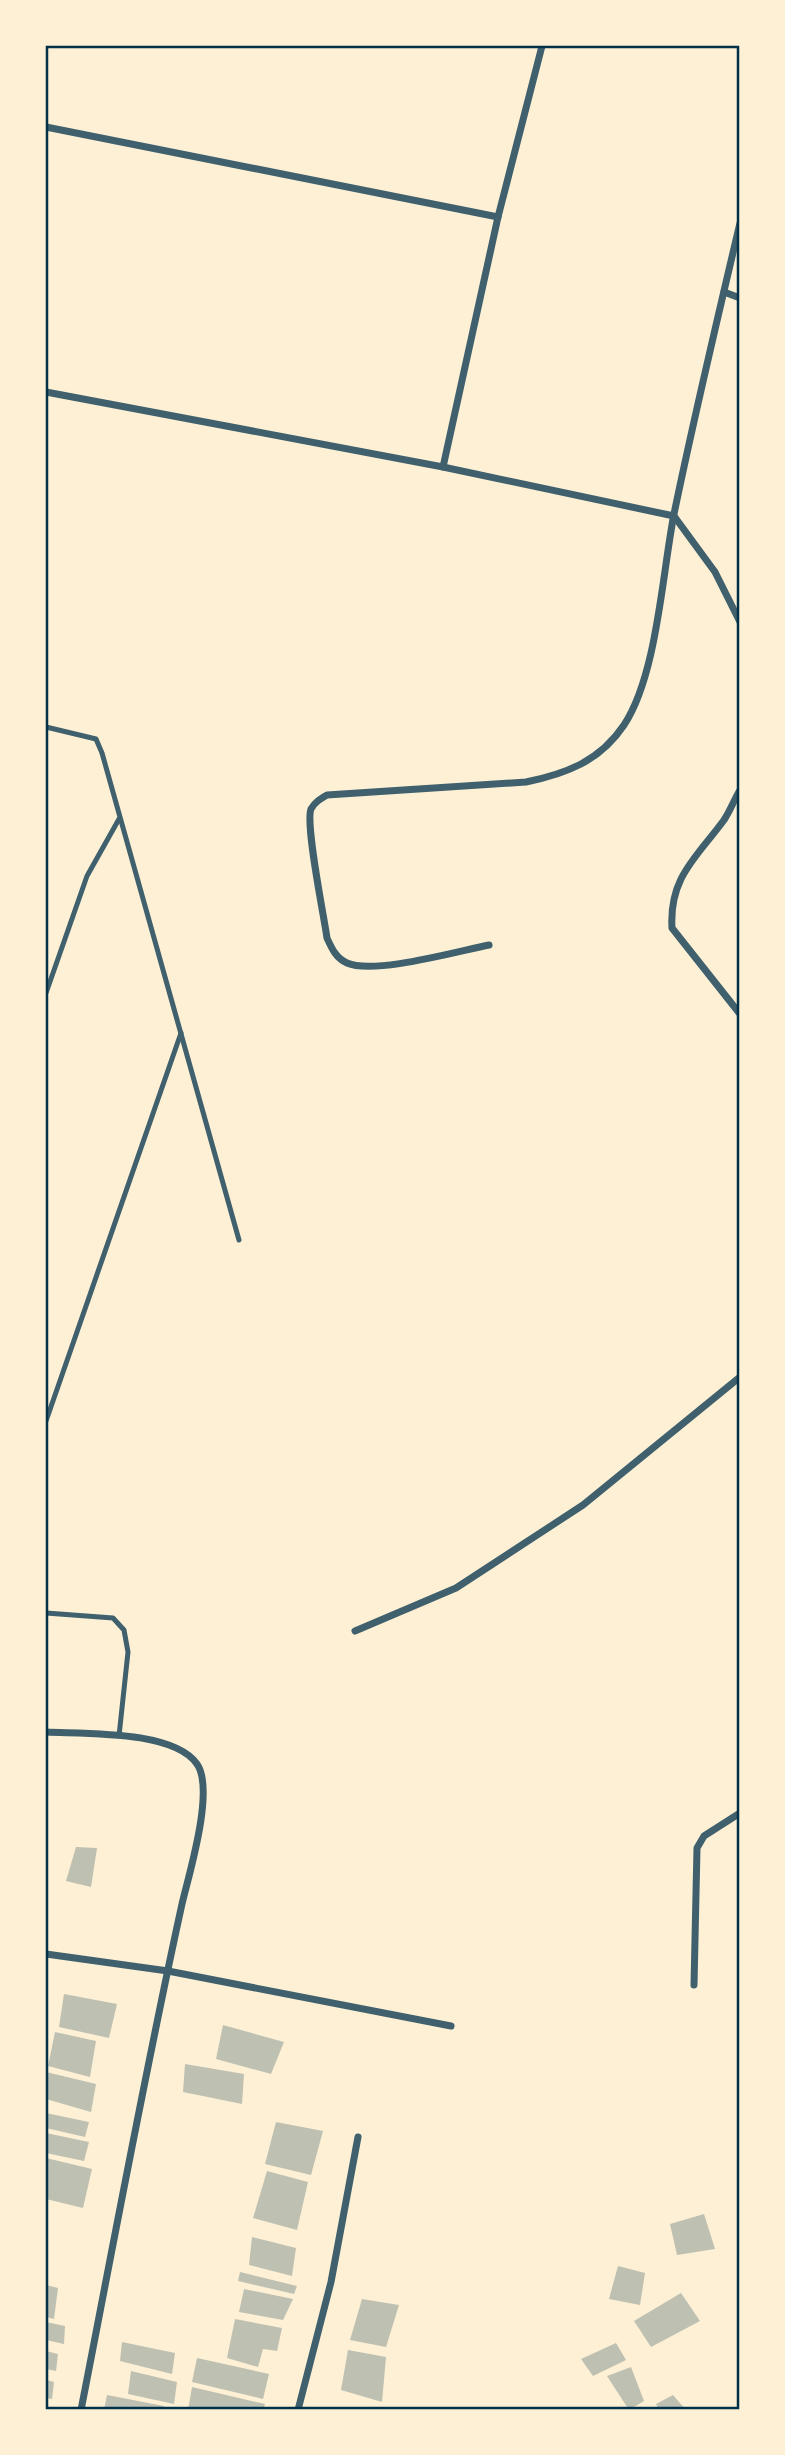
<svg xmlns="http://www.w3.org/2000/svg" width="785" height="2455" viewBox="0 0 785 2455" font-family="'Open Sans',sans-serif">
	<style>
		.building { fill: #bec0b2 }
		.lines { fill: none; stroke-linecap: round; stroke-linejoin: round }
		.service { stroke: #3f606c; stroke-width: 5 }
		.minor { stroke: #3f606c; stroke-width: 7 }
		.neatline { fill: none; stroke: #003049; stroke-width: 2.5 }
	</style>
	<rect width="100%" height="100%" fill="#fdf0d5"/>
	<g class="building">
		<polygon points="76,1847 97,1848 91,1887 66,1881"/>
		<polygon points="64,1994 117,2004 109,2038 59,2027"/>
		<polygon points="223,2025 284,2042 271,2074 216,2059"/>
		<polygon points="55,2032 96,2041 90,2077 48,2066"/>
		<polygon points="185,2064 244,2074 242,2104 183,2092"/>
		<polygon points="46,2072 96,2084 91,2112 46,2099"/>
		<polygon points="46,2113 89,2122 85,2137 46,2128"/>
		<polygon points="276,2122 323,2131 311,2175 265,2164"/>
		<polygon points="46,2133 89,2142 84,2161 46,2153"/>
		<polygon points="46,2158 92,2169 83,2208 46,2199"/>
		<polygon points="267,2171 308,2182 297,2230 253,2218"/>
		<polygon points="704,2214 715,2249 677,2255 670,2224"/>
		<polygon points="252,2237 296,2248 292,2276 249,2265"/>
		<polygon points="618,2266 645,2273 640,2305 609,2299"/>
		<polygon points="240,2272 297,2286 294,2294 238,2281"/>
		<polygon points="46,2285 58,2288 54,2319 46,2317"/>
		<polygon points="244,2289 293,2299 283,2320 239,2312"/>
		<polygon points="681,2293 700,2321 651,2347 634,2321"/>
		<polygon points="362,2299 399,2305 386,2347 350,2340"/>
		<polygon points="235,2319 282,2328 277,2351 263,2349 258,2367 227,2358"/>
		<polygon points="46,2322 65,2326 64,2344 46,2340"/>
		<polygon points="122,2342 175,2353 172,2374 120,2361"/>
		<polygon points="616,2343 626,2360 593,2376 581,2359"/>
		<polygon points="348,2350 386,2357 382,2402 341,2390"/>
		<polygon points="46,2351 58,2354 56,2371 46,2369"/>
		<polygon points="197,2358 269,2374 263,2399 192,2382"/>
		<polygon points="631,2367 644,2401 629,2410 607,2376"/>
		<polygon points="131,2371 177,2382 174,2404 128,2394"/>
		<polygon points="46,2380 54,2382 52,2399 46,2398"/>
		<polygon points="192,2387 265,2404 263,2410 188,2410"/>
		<polygon points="107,2395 164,2406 163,2410 104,2410"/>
		<polygon points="673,2395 686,2410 659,2410 656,2404"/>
	</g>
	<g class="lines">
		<g class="service">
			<polyline points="46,727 96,739 102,753 239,1240"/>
			<polyline points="46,993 87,876 119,819"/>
			<polyline points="46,1421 181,1033"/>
			<polyline points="46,1613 113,1618 124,1630 128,1652 119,1736"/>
		</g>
		<g class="minor">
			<polyline points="46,127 498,217"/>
			<polyline points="724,292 740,298"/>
			<polyline points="46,392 443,467 674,516 715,572 740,622"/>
			<polyline points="443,467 498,217 542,46"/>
			<path d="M740 790C734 800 730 811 724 820 697 857 669 877 672 928L740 1014"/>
			<path d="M489 945C458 951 374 975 347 963 336 958 332 949 327 938 324 916 305 824 311 809 315 802 320 799 327 795L526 782C566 774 600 761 624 725 657 675 662 575 674 514 694 417 717 320 740 223"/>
			<polyline points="355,1631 456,1588 583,1505 740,1377"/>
			<path d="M46 1732C84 1734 173 1730 197 1764 215 1790 189 1874 182 1904 145 2072 114 2241 81 2410"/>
			<polyline points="46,1954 168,1971 451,2026"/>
			<polyline points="694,1985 697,1848 704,1836 740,1813"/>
			<polyline points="298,2410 331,2282 358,2137"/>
		</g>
	</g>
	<rect width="785" height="2455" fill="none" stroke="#fdf0d5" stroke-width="94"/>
	<rect x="47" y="47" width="691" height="2361" class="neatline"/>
</svg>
